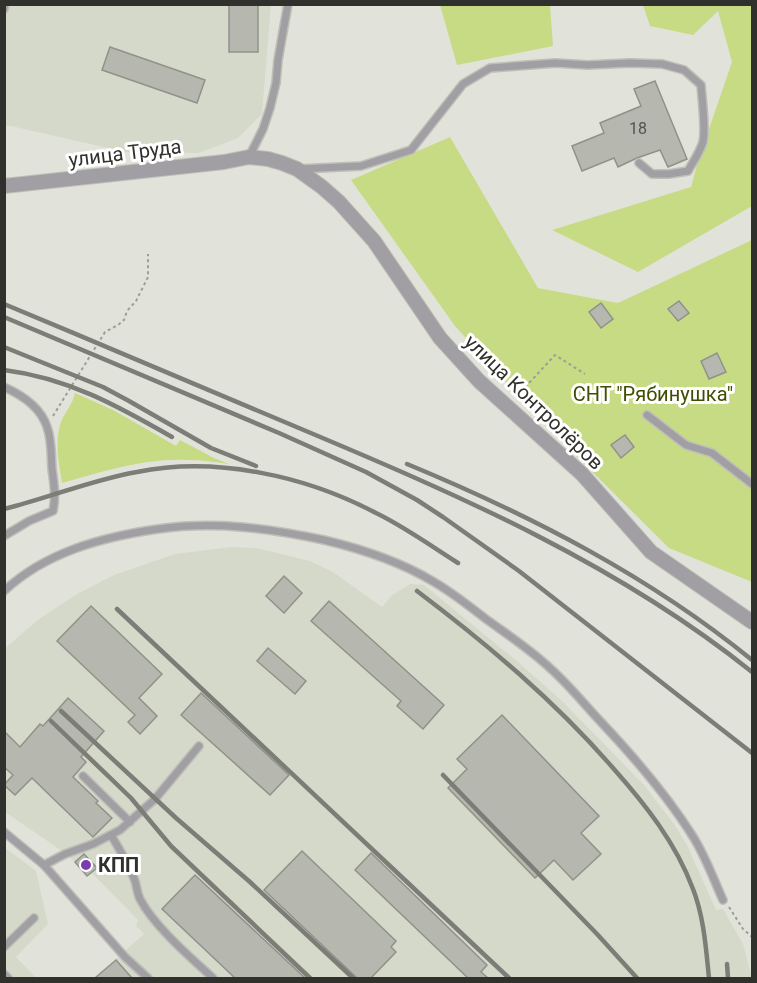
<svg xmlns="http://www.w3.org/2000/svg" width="757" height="983" viewBox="0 0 757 983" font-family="Roboto,sans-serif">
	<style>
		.built { fill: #d5d9c9 }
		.green { fill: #c7db85 }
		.building { fill: #b6b8b0; stroke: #90928a; stroke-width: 1.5 }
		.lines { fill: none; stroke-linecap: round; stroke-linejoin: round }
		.service-casing { stroke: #bebfb7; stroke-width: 10 }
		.minor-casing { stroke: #bebfb7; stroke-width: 16 }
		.path { stroke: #9c9e97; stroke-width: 2; stroke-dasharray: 3 3; stroke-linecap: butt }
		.service { stroke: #a19fa3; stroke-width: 7 }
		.minor { stroke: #a19fa3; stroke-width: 14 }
		.rail { stroke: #7c7d77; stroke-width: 4.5 }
		.poi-dot { fill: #7b3baf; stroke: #fff; stroke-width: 2 }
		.labels { text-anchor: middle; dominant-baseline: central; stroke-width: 6; stroke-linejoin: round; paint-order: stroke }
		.number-label { font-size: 16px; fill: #52534e }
		.street-label { font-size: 20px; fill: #30312d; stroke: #fff }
		.park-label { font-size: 20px; fill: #414e02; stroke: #fff }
		.poi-label { font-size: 20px; font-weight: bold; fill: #30312d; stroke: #fff; text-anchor: start }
	</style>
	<rect width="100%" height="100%" fill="#e1e3da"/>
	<g class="built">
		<polygon points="4,5 271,5 262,114 238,138 199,153 126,152 11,126 5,126"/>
		<polygon points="231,547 257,548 310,561 333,572 382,607 391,596 410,584 424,585 518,662 562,701 644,785 674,824 687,845 716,910 723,909 743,944 752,978 95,978 144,934 136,926 138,920 92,873 87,876 75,862 65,853 5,812 4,649 39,619 77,594 114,575 175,554"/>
		<polygon points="4,847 36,871 48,924 16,957 36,978 5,978"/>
	</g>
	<g class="green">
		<polygon points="440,5 550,5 553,46 457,65"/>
		<polygon points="643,5 752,5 752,206 638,272 552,230 691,187 698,161 732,62 718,11 693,35 650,26"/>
		<polygon points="450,137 538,288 618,303 752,240 752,582 669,548 537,417 455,326 351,180"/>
		<path d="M75 393 113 410 176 446 180 440 214 458 229 464C215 462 201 460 187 460 144 458 102 472 62 483 59 463 54 443 61 422 65 412 73 404 75 393Z"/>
	</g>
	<g class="building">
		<rect x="229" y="4" width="29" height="48"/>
		<polygon points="110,47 205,80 197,103 102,70"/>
		<polygon points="655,81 687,159 668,167 660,150 637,158 618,167 614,158 582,171 572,146 604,133 600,123 641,106 634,89"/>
		<polygon points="679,301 689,313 678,321 668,309"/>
		<polygon points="601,303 613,319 601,328 589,312"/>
		<polygon points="717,353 726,372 709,379 701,361"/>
		<polygon points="625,435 634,447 621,458 611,445"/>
		<polygon points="284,576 302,593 284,613 266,596"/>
		<polygon points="329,601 444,705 423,729 397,706 401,701 311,621"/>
		<polygon points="91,606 162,674 139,698 157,716 140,734 128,722 135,715 57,641"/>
		<polygon points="268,648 306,681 295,694 257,661"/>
		<polygon points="201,693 289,775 270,795 181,715"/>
		<polygon points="68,698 104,731 81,757 86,762 73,777 98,801 96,803 112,818 93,837 32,778 15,795 4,785 13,775 4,767 4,731 20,747 40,724 43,726"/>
		<polygon points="502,715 599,816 581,833 601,854 573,880 554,860 535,878 448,788 467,769 457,759"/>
		<polygon points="302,851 396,941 391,947 396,952 371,978 357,978 264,890"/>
		<polygon points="371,853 487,965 481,972 488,978 468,978 355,870"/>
		<polygon points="84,854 97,868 87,876 75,862"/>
		<polygon points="195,875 305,978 235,978 162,909"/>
		<polygon points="116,960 132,978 95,978"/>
	</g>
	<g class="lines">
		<defs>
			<g id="service">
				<polyline points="4,9 5,4"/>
				<polyline points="249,157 263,129 270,108 276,83 278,60 288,4"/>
				<path d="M299 169 361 166 411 150 463 84 490 68 555 63 588 65 629 63 662 64 684 70 701 85C702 100 706 127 703 142 700 152 693 162 688 171L669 174H652L639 163"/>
				<path d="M4 387C22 395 41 408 47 427 52 440 51 456 52 469 54 483 56 497 53 511L29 521 4 536"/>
				<polyline points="647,415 686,445 712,453 752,484"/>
				<path d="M4 591C46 552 102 537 158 529 215 521 268 528 324 540 362 549 401 562 434 582 453 593 469 606 486 619 508 635 531 650 551 669 569 685 584 704 601 722 634 757 666 794 692 835 705 855 713 878 723 900"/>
				<polyline points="83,776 130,822"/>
				<polyline points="4,832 44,865 125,957 148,978"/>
				<path d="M111 835C120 850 129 865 135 881 137 887 137 893 140 899 154 926 190 957 213 978"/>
				<polyline points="44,865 65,854 93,844 120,830 155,799 199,746"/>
				<polyline points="4,947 34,918"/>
				<polyline points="4,974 8,978"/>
			</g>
			<polyline id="minor" points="4,186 224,162 249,157 268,159 282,163 297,169 322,187 339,202 374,241 440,338 479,381 582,474 651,552 752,622"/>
		</defs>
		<use href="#service" class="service-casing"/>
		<use href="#minor" class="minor-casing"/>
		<g class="path">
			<polyline points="517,396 555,355 585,374"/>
			<polyline points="53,416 105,332 118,325 124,320 127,311 136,301 148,277 148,254"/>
			<polyline points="729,907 743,929 752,937"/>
		</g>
		<use href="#service" class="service"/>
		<use href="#minor" class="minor"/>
		<g class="rail">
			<path d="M4 304C105 346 206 389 306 431 463 497 619 565 752 672"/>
			<polyline points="4,317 279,433 366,472 417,500 443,517 519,571 752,753"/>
			<polyline points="4,347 103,387 129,401 211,448 256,466"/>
			<path d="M4 370C68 378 118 406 172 437"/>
			<path d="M407 464C530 515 649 576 752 660"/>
			<path d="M4 509C49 498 91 480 137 472 216 456 306 476 376 513 405 527 431 546 458 563"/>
			<path d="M417 591C487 644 555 701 613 768 645 804 676 843 693 889 704 917 706 949 709 978"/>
			<polyline points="117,609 509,978"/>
			<polyline points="61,711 176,818 250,882 353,978"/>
			<polyline points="51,721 131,798 171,846 310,978"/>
			<polyline points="443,775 597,934 637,978"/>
			<polyline points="727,964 728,978"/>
		</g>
	</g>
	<circle class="poi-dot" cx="86" cy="865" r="6"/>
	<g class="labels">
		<g class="number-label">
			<text x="638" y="128">18</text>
		</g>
		<g class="street-label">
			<text transform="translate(125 153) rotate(-7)">улица Труда</text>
			<text transform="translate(534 402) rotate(44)">улица Контролёров</text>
		</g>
		<g class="park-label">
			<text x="653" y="394">СНТ "Рябинушка"</text>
		</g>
		<g class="poi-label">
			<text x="98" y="865">КПП</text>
		</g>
	</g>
	<rect width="757" height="983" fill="none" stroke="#30312d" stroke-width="12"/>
</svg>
